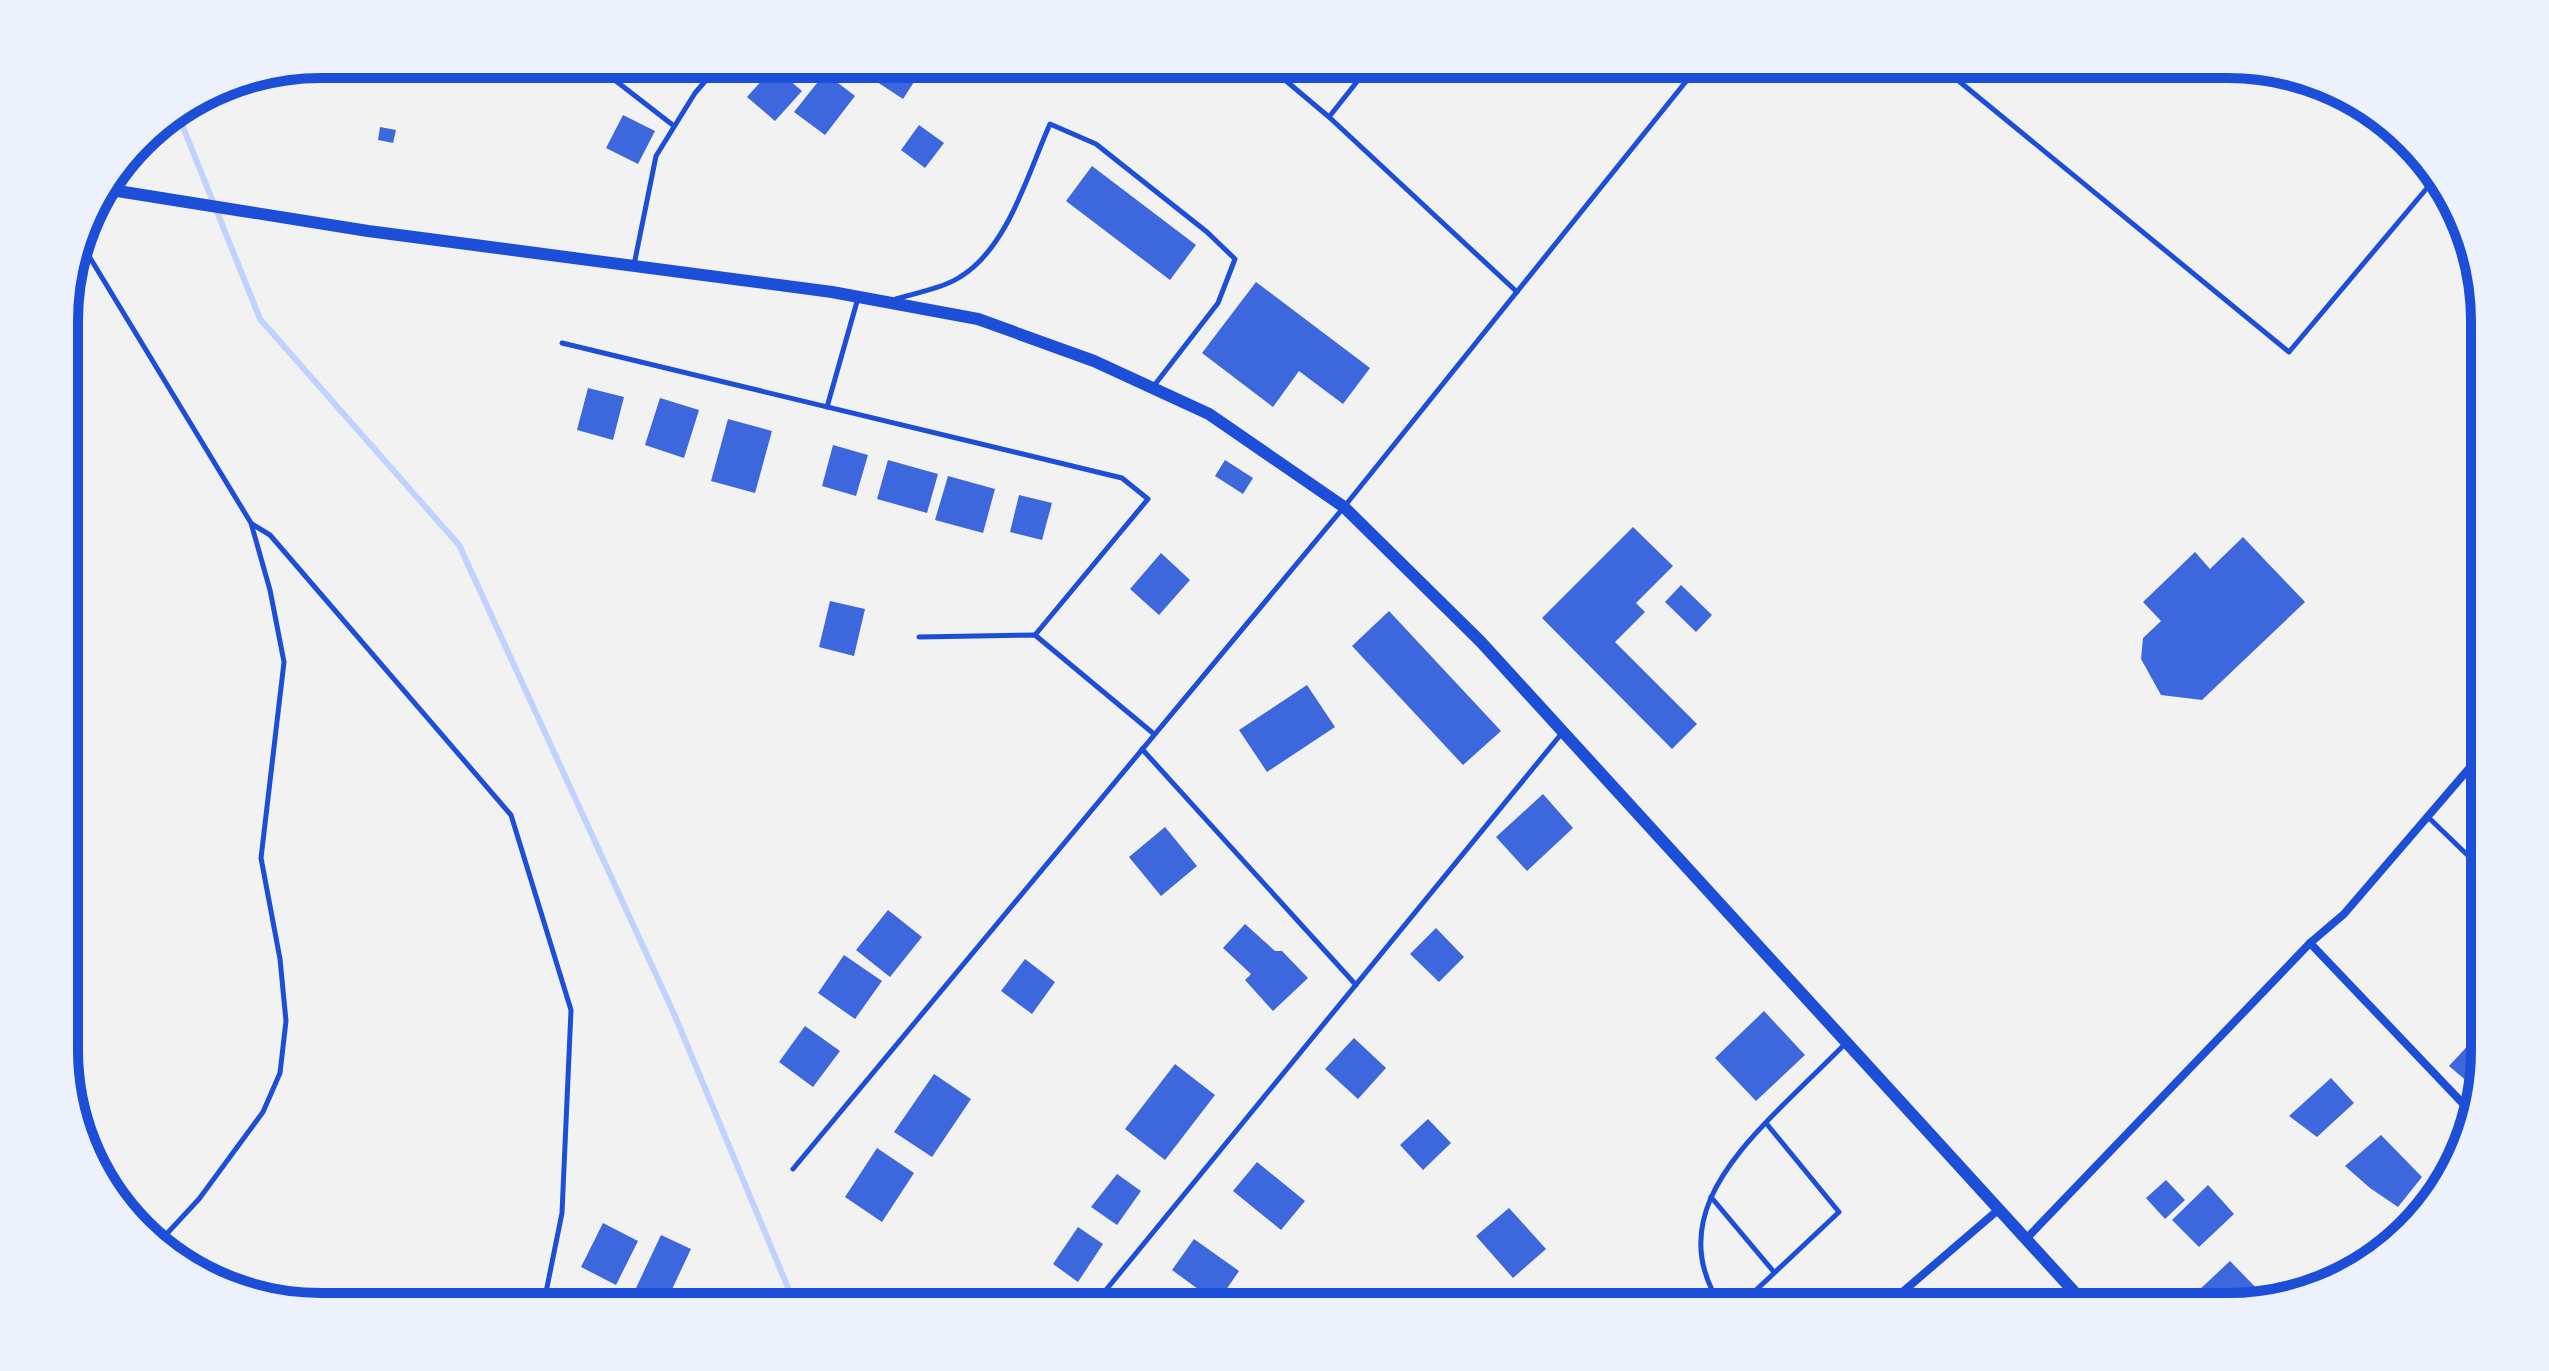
<svg xmlns="http://www.w3.org/2000/svg" width="2549" height="1371" viewBox="0 0 2549 1371" font-family="'PT Sans Narrow',sans-serif">
	<style>
		.lines { fill: none; stroke-linecap: round; stroke-linejoin: round }
		.stream { stroke: #bfd3fe; stroke-width: 6 }
		.building { fill: #3d67dc }
		.service { stroke: #1d4ed8; stroke-width: 5 }
		.minor { stroke: #1d4ed8; stroke-width: 8 }
		.tertiary { stroke: #1d4ed8; stroke-width: 12 }
		.rim { fill: none; stroke: #1d4ed8; stroke-width: 10 }
	</style>
	<rect width="100%" height="100%" fill="#f2f2f2"/>
	<g class="lines">
		<polyline class="stream" points="177,112 260,319 459,545 675,1016 796,1307"/>
	</g>
	<g class="building">
		<polygon points="880,64 917,64 923,68 903,99 871,78"/>
		<polygon points="774,67 802,91 775,121 747,97"/>
		<polygon points="825,73 855,96 825,135 794,112"/>
		<polygon points="623,115 655,131 638,164 606,148"/>
		<polygon points="919,125 944,143 925,168 901,150"/>
		<polygon points="380,127 396,130 393,143 378,140"/>
		<polygon points="1092,166 1196,245 1170,280 1066,201"/>
		<polygon points="1256,282 1370,368 1343,404 1299,371 1273,407 1202,353"/>
		<polygon points="588,388 624,397 613,440 577,430"/>
		<polygon points="660,398 699,410 684,458 645,445"/>
		<polygon points="728,419 772,431 755,493 711,481"/>
		<polygon points="833,445 868,455 856,496 822,486"/>
		<polygon points="888,460 938,474 927,513 877,499"/>
		<polygon points="1225,460 1253,478 1243,494 1215,476"/>
		<polygon points="948,476 995,489 983,533 935,520"/>
		<polygon points="1019,495 1052,503 1042,540 1010,532"/>
		<polygon points="1633,527 1673,566 1636,603 1645,612 1615,642 1697,724 1672,749 1542,618"/>
		<polygon points="2243,537 2305,602 2202,700 2161,695 2141,659 2143,638 2161,621 2143,602 2195,552 2210,569"/>
		<polygon points="1161,553 1190,580 1159,615 1130,589"/>
		<polygon points="1681,585 1712,615 1696,632 1665,602"/>
		<polygon points="830,601 865,609 854,656 819,647"/>
		<polygon points="1389,611 1501,731 1463,765 1352,646"/>
		<polygon points="1307,685 1335,727 1267,772 1239,730"/>
		<polygon points="1543,794 1573,828 1527,871 1496,837"/>
		<polygon points="1165,827 1197,866 1161,896 1129,857"/>
		<polygon points="888,910 922,937 890,977 856,950"/>
		<polygon points="1245,924 1275,951 1282,951 1308,978 1273,1011 1245,980 1251,974 1223,948"/>
		<polygon points="1436,928 1464,957 1439,982 1410,954"/>
		<polygon points="844,955 882,981 855,1019 818,993"/>
		<polygon points="1025,959 1055,982 1032,1014 1001,991"/>
		<polygon points="1764,1011 1805,1055 1756,1101 1715,1058"/>
		<polygon points="805,1026 840,1051 813,1087 779,1062"/>
		<polygon points="1354,1038 1386,1068 1358,1099 1325,1069"/>
		<polygon points="2475,1038 2485,1048 2476,1089 2449,1066"/>
		<polygon points="1175,1064 1215,1095 1165,1160 1125,1129"/>
		<polygon points="934,1074 971,1099 932,1157 894,1132"/>
		<polygon points="2331,1078 2354,1103 2317,1137 2289,1116"/>
		<polygon points="1428,1119 1451,1143 1423,1170 1400,1145"/>
		<polygon points="2381,1135 2422,1177 2398,1207 2370,1188 2345,1166"/>
		<polygon points="877,1148 914,1173 882,1222 845,1197"/>
		<polygon points="1257,1162 1305,1201 1281,1230 1233,1191"/>
		<polygon points="1117,1174 1141,1191 1117,1225 1091,1207"/>
		<polygon points="2166,1180 2185,1200 2165,1219 2146,1198"/>
		<polygon points="2208,1185 2234,1214 2199,1247 2172,1220"/>
		<polygon points="1509,1208 1546,1249 1513,1278 1476,1236"/>
		<polygon points="603,1223 638,1241 616,1285 581,1267"/>
		<polygon points="1078,1227 1103,1244 1078,1282 1053,1264"/>
		<polygon points="661,1235 691,1249 666,1302 636,1288"/>
		<polygon points="1194,1239 1239,1271 1217,1303 1172,1270"/>
		<polygon points="2230,1261 2267,1299 2244,1306 2210,1306 2197,1292"/>
	</g>
	<g class="lines">
		<g class="service">
			<polyline points="594,64 674,126"/>
			<polyline points="1266,64 1329,117 1517,292"/>
			<polyline points="1667,64 1687,81"/>
			<polyline points="1938,64 2289,352 2438,175"/>
			<polyline points="1329,117 1371,64"/>
			<polyline points="81,243 251,523 270,590 284,662 261,858 280,959 286,1021 280,1073 263,1112 199,1199 161,1240"/>
			<polyline points="634,265 656,156 695,93 720,64"/>
			<path d="M896 299C916 293 943 288 960 277 1008 248 1028 173 1050 124L1096 144 1207 232 1235 259 1218 303 1153 387"/>
			<polyline points="562,343 1122,478 1148,499 1035,635"/>
			<polyline points="827,407 858,298"/>
			<polyline points="252,524 270,535 511,815 571,1010 562,1213 543,1307"/>
			<polyline points="919,637 1035,635 1154,734"/>
			<polyline points="1142,749 1356,985"/>
			<polyline points="2428,817 2484,871"/>
			<polyline points="793,1169 1344,507 1700,64"/>
			<polyline points="1711,1197 1774,1272"/>
			<polyline points="1092,1307 1562,733"/>
			<path d="M1722 1307C1669 1229 1725 1163 1780 1108 1802 1086 1824 1065 1846 1043"/>
			<polyline points="1738,1307 1839,1212 1766,1123"/>
		</g>
		<g class="minor">
			<polyline points="2310,943 2471,1112"/>
			<polyline points="2026,1239 2310,943 2344,914 2484,751"/>
			<polyline points="1885,1307 1998,1210"/>
		</g>
		<polyline class="tertiary" points="105,189 368,231 832,292 978,319 1094,361 1209,414 1344,507 1481,642 2088,1307"/>
	</g>
	<path d="M0 0H2549V1371H0ZM321 78H2228A243 243 0 0 1 2471 321V1050A243 243 0 0 1 2228 1293H321A243 243 0 0 1 78 1050V321A243 243 0 0 1 321 78Z" fill="#edf1fc" fill-rule="evenodd"/>
	<path class="rim" d="M321 78H2228A243 243 0 0 1 2471 321V1050A243 243 0 0 1 2228 1293H321A243 243 0 0 1 78 1050V321A243 243 0 0 1 321 78Z"/>
</svg>
